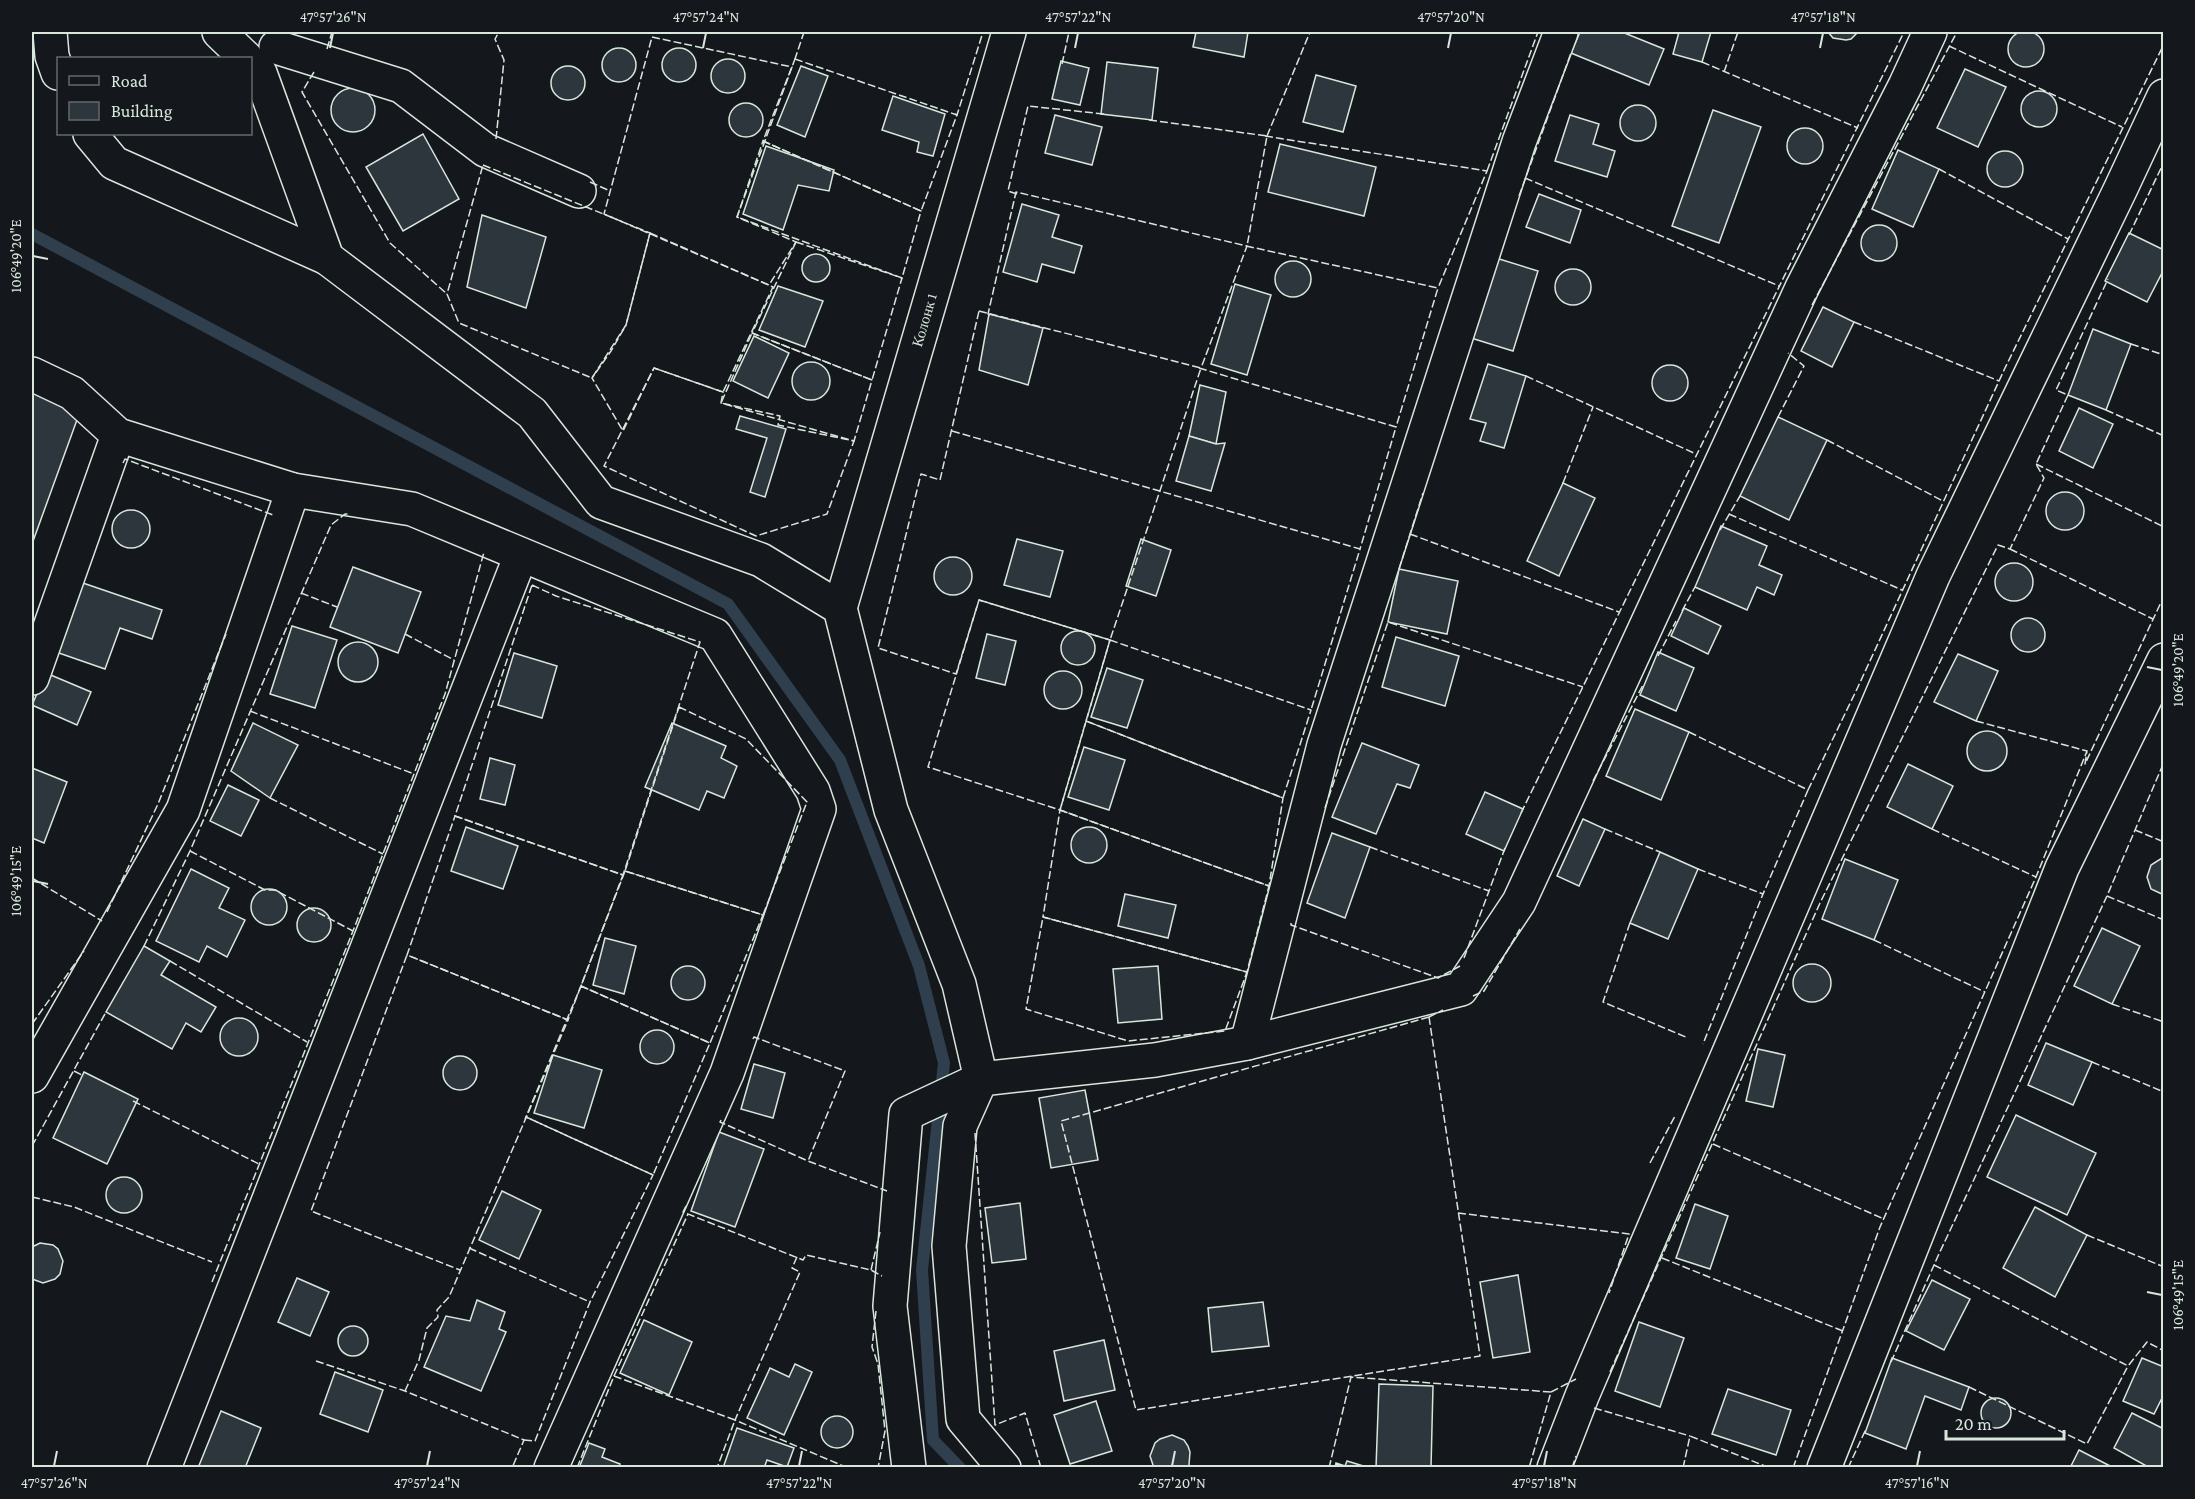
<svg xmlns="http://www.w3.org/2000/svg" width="2195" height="1499" viewBox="0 0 2195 1499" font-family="'Crimson Pro',serif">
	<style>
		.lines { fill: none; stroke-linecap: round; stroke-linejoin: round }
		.stream { stroke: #2f3f4d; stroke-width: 12 }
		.building { fill: #2c363c; stroke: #d8e6dc; stroke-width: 1.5 }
		.street-casing { stroke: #d8e6dc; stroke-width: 36 }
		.street { stroke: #14181c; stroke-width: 33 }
		.fence { stroke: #d8e6dc; stroke-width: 1.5; stroke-dasharray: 8 3; stroke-linecap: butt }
		.ticks { fill: none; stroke: #d8e6dc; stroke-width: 2 }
		.labels { text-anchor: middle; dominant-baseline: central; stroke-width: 4.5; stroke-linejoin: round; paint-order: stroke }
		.street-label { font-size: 15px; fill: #d8e6dc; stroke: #14181c }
		.neatline { fill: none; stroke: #d8e6dc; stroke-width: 2 }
		.ticks-label { font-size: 15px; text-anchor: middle; fill: #d8e6dc }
	</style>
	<rect width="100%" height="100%" fill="#14181c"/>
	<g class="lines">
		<polyline class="stream" points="32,234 728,604 840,760 919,966 944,1063 922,1270 933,1440 960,1468"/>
	</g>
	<g class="building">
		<circle cx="2026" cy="49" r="18"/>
		<polygon points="1196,32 1248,32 1244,57 1193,47"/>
		<polygon points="1580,32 1622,32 1664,49 1649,85 1571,53"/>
		<polygon points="1679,32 1711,32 1702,62 1673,54"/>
		<polygon points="1828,32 1858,32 1851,39 1846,40 1833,38"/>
		<circle cx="619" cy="65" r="17"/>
		<circle cx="679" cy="65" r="17"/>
		<circle cx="728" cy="76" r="17"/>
		<polygon points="1061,61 1089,68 1080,105 1052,99"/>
		<polygon points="1107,62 1158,68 1152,120 1101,114"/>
		<circle cx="568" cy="83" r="17"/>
		<polygon points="801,66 828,76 805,137 777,125"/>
		<polygon points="1965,69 2006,87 1978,147 1937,128"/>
		<polygon points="1316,75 1356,86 1343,132 1303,122"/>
		<circle cx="353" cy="110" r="22"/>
		<circle cx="2039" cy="109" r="18"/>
		<polygon points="893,96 945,114 933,156 917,152 919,142 882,130"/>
		<circle cx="746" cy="120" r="17"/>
		<circle cx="1638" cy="123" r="18"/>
		<polygon points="1713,110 1761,127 1719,243 1672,226"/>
		<polygon points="1055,115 1102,127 1092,165 1045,153"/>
		<polygon points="1570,115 1599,124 1593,144 1615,151 1607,177 1555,161"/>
		<circle cx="1805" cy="146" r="18"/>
		<polygon points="423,134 459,199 403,231 366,167"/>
		<polygon points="1280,144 1376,167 1364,216 1268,192"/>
		<polygon points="766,146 834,170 829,191 798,185 783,230 743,214"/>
		<polygon points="1898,150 1939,169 1913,227 1872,209"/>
		<circle cx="2005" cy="169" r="18"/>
		<polygon points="1539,194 1581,210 1570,243 1526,227"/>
		<polygon points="1022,204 1059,215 1052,237 1082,246 1074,273 1042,264 1037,282 1003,272"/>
		<polygon points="482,215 546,237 526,308 467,287"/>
		<circle cx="1879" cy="243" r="18"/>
		<polygon points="2129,233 2164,250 2164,269 2147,302 2105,281"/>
		<circle cx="816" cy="268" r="14"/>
		<polygon points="1496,258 1538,271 1513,351 1471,338"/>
		<circle cx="1293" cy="279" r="18"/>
		<circle cx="1573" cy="287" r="18"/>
		<polygon points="1235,284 1271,295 1247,375 1211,364"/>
		<polygon points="778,286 823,301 805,347 759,330"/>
		<polygon points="1823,307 1854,322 1832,367 1801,351"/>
		<polygon points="989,314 1043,328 1028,385 979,370"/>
		<polygon points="2093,329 2131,344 2106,410 2068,395"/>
		<polygon points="754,336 789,353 768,398 733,381"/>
		<circle cx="811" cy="381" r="19"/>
		<polygon points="1488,364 1526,376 1504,448 1480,441 1486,423 1470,419"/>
		<circle cx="1670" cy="383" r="18"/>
		<polygon points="1200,385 1226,392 1216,444 1189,436"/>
		<polygon points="32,387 82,406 32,544"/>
		<polygon points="2079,408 2113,424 2093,468 2059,451"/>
		<polygon points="740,416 786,429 765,497 750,492 767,438 736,429"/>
		<polygon points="1778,417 1827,440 1789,520 1740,496"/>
		<polygon points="1189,436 1216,444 1225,443 1211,491 1176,481"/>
		<polygon points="1563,483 1595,498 1559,576 1527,561"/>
		<circle cx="2065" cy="511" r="19"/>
		<circle cx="131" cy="529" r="19"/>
		<polygon points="1721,526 1767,546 1759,565 1782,575 1774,595 1757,587 1747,610 1695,587"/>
		<polygon points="1017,539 1063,551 1050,597 1004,585"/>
		<polygon points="1141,539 1171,550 1156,596 1126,586"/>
		<circle cx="953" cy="576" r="19"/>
		<circle cx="2014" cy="582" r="19"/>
		<polygon points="353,567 421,592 398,653 330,627"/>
		<polygon points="1399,569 1458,581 1447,634 1388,622"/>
		<polygon points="80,582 162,610 152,639 120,628 105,669 56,652"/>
		<polygon points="1684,608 1721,626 1708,654 1671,636"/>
		<circle cx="2028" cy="635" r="17"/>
		<polygon points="292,626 337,640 315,708 270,694"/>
		<circle cx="1078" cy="648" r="17"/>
		<polygon points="987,634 1016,641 1005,685 976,678"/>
		<polygon points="1396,637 1459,656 1445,706 1382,687"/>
		<circle cx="358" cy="662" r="20"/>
		<polygon points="1658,652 1694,668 1676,711 1640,695"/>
		<polygon points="514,653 557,666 542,718 498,705"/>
		<polygon points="1958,654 1998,671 1976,721 1934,702"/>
		<polygon points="1107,668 1143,680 1127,728 1091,717"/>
		<circle cx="1063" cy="690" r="19"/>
		<polygon points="46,673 91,692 77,725 32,705"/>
		<polygon points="1635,709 1689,732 1661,800 1606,776"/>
		<polygon points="253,723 298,745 270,798 231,771"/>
		<polygon points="672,723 726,746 721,758 737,766 724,798 707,791 699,810 645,787"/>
		<circle cx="1987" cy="751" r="20"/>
		<polygon points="1362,743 1419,765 1410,788 1397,784 1376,834 1332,817"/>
		<polygon points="1084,747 1125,760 1109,810 1068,797"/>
		<polygon points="490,758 515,765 505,805 480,799"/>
		<polygon points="1908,764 1953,786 1932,829 1887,807"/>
		<polygon points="32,768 67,782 44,843 32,838"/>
		<polygon points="228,785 259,800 241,836 210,821"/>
		<polygon points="1485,792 1523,809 1504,851 1466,834"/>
		<polygon points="1583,819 1605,829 1579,886 1557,876"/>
		<circle cx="1089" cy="845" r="18"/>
		<polygon points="466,827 518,846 503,889 451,871"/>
		<polygon points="1332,833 1370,847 1345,918 1307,903"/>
		<polygon points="1660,852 1698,869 1668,939 1630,923"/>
		<polygon points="2162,858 2164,858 2164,895 2151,889 2147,877 2151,865"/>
		<polygon points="1845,859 1898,880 1874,940 1822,919"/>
		<polygon points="191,869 229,888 219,908 245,920 227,957 207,946 199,962 156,941"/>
		<circle cx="269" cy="907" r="18"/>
		<polygon points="1125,894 1176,905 1168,938 1118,926"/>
		<circle cx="314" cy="925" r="17"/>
		<polygon points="2102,928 2140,946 2112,1004 2074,986"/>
		<polygon points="605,938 636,946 624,994 593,985"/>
		<polygon points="144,946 170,961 161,975 216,1007 201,1032 186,1023 172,1049 106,1012"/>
		<circle cx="1812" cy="983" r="19"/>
		<circle cx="688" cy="983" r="17"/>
		<polygon points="1158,966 1162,1019 1118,1023 1113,969"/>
		<circle cx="239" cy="1037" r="19"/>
		<circle cx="657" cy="1047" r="17"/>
		<polygon points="2046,1043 2092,1062 2073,1105 2028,1085"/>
		<polygon points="1758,1049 1785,1055 1773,1107 1746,1101"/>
		<polygon points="553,1055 602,1070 584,1128 534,1113"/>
		<circle cx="460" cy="1073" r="17"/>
		<polygon points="754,1064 785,1073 773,1118 741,1109"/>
		<polygon points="84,1072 138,1099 107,1164 53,1138"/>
		<polygon points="1085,1090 1098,1160 1051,1168 1039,1098"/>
		<polygon points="2016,1115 2096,1153 2067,1215 1987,1177"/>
		<polygon points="719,1132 764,1149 735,1227 691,1211"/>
		<circle cx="124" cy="1195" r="18"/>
		<polygon points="502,1191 541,1210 519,1259 479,1240"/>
		<polygon points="1020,1203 1026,1259 992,1263 985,1208"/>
		<polygon points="1695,1204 1728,1216 1710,1269 1676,1258"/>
		<polygon points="2035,1207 2087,1235 2055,1297 2003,1268"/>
		<polygon points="40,1243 53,1245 58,1249 63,1261 60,1274 55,1279 43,1283 32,1279 32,1247"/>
		<polygon points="1518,1275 1530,1352 1493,1358 1480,1282"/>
		<polygon points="297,1278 329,1292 310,1336 278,1322"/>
		<polygon points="1932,1280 1970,1299 1944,1350 1906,1331"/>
		<polygon points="477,1300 505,1312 499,1329 506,1332 481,1391 424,1367 446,1316 470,1321"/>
		<polygon points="1263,1302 1269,1346 1212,1352 1208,1308"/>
		<polygon points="644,1320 692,1342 669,1395 620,1373"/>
		<polygon points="1639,1322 1684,1338 1660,1407 1615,1391"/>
		<circle cx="353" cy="1341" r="15"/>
		<polygon points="1104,1340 1115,1390 1064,1401 1054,1351"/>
		<polygon points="1892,1358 1969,1387 1961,1410 1925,1396 1906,1449 1865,1433"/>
		<polygon points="2142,1358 2164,1367 2164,1394 2154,1414 2123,1401"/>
		<polygon points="795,1364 812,1372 784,1435 747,1418 770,1368 789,1377"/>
		<polygon points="335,1372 383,1390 368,1432 320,1414"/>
		<polygon points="1379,1384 1433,1386 1431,1468 1376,1468"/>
		<polygon points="1728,1389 1791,1410 1776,1455 1712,1434"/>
		<circle cx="1996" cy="1413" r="15"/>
		<polygon points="1096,1401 1112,1451 1070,1464 1054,1415"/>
		<polygon points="221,1411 261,1428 245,1468 198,1468"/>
		<polygon points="2132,1413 2164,1429 2164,1460 2160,1468 2150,1468 2114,1448"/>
		<circle cx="837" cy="1432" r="16"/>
		<polygon points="737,1428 794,1448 787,1467 767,1460 764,1468 723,1468"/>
		<polygon points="1172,1435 1184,1440 1188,1446 1190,1452 1189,1465 1187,1468 1154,1468 1150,1456 1155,1443 1160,1439"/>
		<polygon points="589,1443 605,1449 602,1457 620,1464 619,1468 579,1468"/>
		<polygon points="2079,1450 2114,1468 2070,1468"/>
		<polygon points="1347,1461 1370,1468 1335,1468 1336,1463 1345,1466"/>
	</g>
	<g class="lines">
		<defs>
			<g id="street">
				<polyline points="50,32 52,56 58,73"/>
				<polyline points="219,32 246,58"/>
				<polyline points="276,47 401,86 485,150 579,191"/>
				<polyline points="250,63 260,73 327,258 532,413 601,502 761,560 840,608 891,810 959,984 981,1079 906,1114 890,1306 909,1468"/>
				<polyline points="90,134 114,163 327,258"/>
				<polyline points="32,374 72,393 118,435 293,490 412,509 715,635 813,791 819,809 727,1073 551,1468"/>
				<path id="s1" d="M840 608 1009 32"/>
				<polyline points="32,678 118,435"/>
				<polyline points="1247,1043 1324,745 1519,142 1561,32"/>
				<polyline points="32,1076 183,810 293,490"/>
				<polyline points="164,1468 521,555"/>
				<polyline points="1004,1468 963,1419 949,1246 960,1126 981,1079 1155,1060 1247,1043 1461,989 1519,902 1802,288 1905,86 1930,32"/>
				<polyline points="1554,1468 1582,1396 1933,576 2121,188 2164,96"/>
				<polyline points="1824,1468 2062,868 2164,660"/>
			</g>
		</defs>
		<use href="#street" class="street-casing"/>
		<use href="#street" class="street"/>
		<g class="fence">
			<polygon points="652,37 792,67 737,217 796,242 769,285 604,214"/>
			<polyline points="1949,46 2122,127"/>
			<polyline points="327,49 332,32"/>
			<polygon points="795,59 957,115 921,211 763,141"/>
			<polyline points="796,59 795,59 804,32"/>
			<polyline points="1702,62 1858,128"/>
			<polyline points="1062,64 1069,32"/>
			<polyline points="314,72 302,92 390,243 447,294"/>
			<polyline points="1724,72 1738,32"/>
			<polyline points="955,114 957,115 983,32"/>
			<polyline points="1149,120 1267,136 1247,246"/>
			<polyline points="1265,136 1487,171 1438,288"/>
			<polyline points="1267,136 1310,32"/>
			<polyline points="496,139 504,60 495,39 499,32"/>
			<polygon points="763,141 921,211 902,278 737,217"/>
			<polygon points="483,165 650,233 626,325 592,378 459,323 447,294"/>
			<polyline points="1939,169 2068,239"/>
			<polyline points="1487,171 1538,32"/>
			<polyline points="1525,178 1779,286"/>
			<polyline points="590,182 610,191"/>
			<polyline points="1017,194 1008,191 1028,106 1104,114"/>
			<polyline points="1519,196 1571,53"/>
			<polygon points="650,233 773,287 723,392 654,368 623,431 592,378 611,351 626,325"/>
			<polyline points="2129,235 2164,162"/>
			<polygon points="796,242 902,278 872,380 752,333"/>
			<polyline points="1246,246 1438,288 1396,427"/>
			<polyline points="1812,305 1957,32"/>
			<polygon points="979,311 1201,368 1110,640 979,600 956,674 878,648 921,474 940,480"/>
			<polyline points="990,315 988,314 1016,192 1247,246 1201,368"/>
			<polyline points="1854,322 1999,381"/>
			<polygon points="752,333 872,380 854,441 778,425 780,416 721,403"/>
			<polyline points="2131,344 2164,355"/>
			<polygon points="654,368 723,392 721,403 854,441 827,514 756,536 604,466"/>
			<polyline points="1199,368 1396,427 1360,549"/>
			<polyline points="1526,376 1696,454"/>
			<polyline points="2106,410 2164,436"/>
			<polyline points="1778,417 1804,366 1788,353"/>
			<polyline points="952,431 1360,549 1311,710"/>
			<polyline points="1827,440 1943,501"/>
			<polyline points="123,463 125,459 273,515"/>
			<polyline points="2036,464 2164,527"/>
			<polyline points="1563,483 1593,407"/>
			<polyline points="1729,514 1902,590"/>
			<polyline points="1720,530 1740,496"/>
			<polyline points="1410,534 1619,612"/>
			<polyline points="2010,549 2153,619"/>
			<polyline points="1399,569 1423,493"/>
			<polygon points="532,585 556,596 700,642 623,875 455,816"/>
			<polyline points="301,593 337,607"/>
			<polygon points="979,600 1110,640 1060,810 928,767"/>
			<polyline points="1682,611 1695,587"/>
			<polyline points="405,634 454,660"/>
			<polygon points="1110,640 1311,710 1283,798 1086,721"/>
			<polyline points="1658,656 1676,621"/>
			<polygon points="679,707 746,739 807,802 763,915 625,871"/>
			<polyline points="250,711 414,774"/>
			<polygon points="1086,721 1283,798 1269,886 1060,810"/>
			<polyline points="1976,721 2087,751"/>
			<polyline points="1689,732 1808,790 1763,894"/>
			<polyline points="1593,781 1643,685"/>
			<polyline points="1808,790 1857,689 2005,368 2164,44"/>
			<polyline points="270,798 383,854"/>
			<polyline points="1325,808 1388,622 1583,687"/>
			<polygon points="1060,810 1269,886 1247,972 1043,917"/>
			<polyline points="1521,813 1904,32"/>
			<polygon points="455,816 623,875 568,1020 407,955"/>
			<polyline points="1605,829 1660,852"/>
			<polyline points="1932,829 2036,877"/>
			<polyline points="2135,830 2164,842"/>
			<polyline points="1370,847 1489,891"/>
			<polyline points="190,851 265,890 275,890 353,931"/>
			<polyline points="1698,869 1763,894 1703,1044"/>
			<polygon points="625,871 763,915 710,1043 581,986"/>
			<polyline points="32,878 102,921"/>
			<polyline points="2107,896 2164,920"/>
			<polyline points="107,912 158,804 226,634"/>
			<polygon points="1043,917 1247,972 1225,1031 1128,1041 1026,1009"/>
			<polyline points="1291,923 1291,925 1438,978 1460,966"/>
			<polyline points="1630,923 1603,1002 1688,1038"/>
			<polyline points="1874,940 1985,992"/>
			<polyline points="144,946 190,851 331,525 345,514 349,514"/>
			<polyline points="1464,958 1505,848"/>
			<polyline points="170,961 307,1042"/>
			<polygon points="581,986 710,1043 653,1175 526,1117"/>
			<polyline points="1473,996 1484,991 1520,929"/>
			<polyline points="2112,1004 2164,1022"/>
			<polygon points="1429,1017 1480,1356 1136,1410 1061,1121"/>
			<polyline points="1429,1017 1443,1010"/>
			<polyline points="32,1024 84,951"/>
			<polyline points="753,1039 754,1037 845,1071 808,1161"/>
			<polyline points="2092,1062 2164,1092"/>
			<polyline points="74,1071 84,1076"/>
			<polyline points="133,1101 259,1164"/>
			<polyline points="721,1120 720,1122 808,1161 887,1191"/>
			<polyline points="975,1133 995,1425 1025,1413 1041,1468"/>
			<polyline points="1713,1144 1884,1219"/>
			<polyline points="32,1146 106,1012"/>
			<polyline points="1650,1163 1675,1116"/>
			<polyline points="32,1197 74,1207 212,1262"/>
			<polyline points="686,1206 683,1212 803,1260 806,1255 871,1270 882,1276"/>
			<polyline points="1458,1213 1629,1234 1609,1293"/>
			<polyline points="2087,1235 2164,1267"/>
			<polyline points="469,1248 590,1302"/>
			<polyline points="797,1257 792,1268 800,1272 735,1420 848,1468"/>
			<polyline points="1662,1258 1843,1331"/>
			<polyline points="1934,1265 2128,1366 2147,1342 2164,1351"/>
			<polyline points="871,1270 880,1232"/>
			<polyline points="212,1282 353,931 445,694 484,552"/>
			<polyline points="876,1311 872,1347 878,1364 885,1431 878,1468"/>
			<polyline points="316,1361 405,1391 524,1440 512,1468"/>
			<polyline points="1891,1362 1938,1256 2107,896 2164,762"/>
			<polyline points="1610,1372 1820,903 1998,545 2010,549 2044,478 2036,464 2068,395 2056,390 2108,279"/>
			<polyline points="614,1376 688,1214"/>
			<polyline points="1969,1387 2087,1444 2128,1366"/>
			<polyline points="405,1391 419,1360 427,1328 438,1317 437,1310 449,1297 568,1020 407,955 311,1211 460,1270"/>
			<polyline points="1551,1392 1576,1379"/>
			<polyline points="1594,1408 1690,1436"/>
			<polyline points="524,1440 535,1441 590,1302 653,1175 526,1117 525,1119"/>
			<polyline points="577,1468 614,1376 735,1420 717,1468"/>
			<polyline points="1329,1468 1351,1377 1551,1392 1529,1468"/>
			<polyline points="1572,1468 1576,1456"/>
			<polyline points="1683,1468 1690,1436 1770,1468"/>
			<polyline points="1793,1468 1880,1227 2036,877 2087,751 2085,764 2164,596"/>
			<polyline points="1848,1468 1866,1429"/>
		</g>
	</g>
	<path class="ticks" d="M330 48 333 33M703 48 706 33M1075 48 1078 33M1448 48 1451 33M1820 48 1823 33M33 256 48 259M2147 667 2162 670M33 881 48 884M2147 1292 2162 1295M54 1466 57 1451M427 1466 430 1451M799 1466 802 1451M1172 1466 1175 1451M1544 1466 1547 1451M1917 1466 1920 1451"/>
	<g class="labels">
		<g class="street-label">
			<text stroke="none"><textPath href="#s1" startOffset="300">Колонк 1</textPath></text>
		</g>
	</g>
	<rect width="2195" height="1499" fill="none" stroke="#14181c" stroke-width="66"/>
	<rect x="57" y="57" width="195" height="78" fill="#14181c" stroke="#626a69" stroke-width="1.5"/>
	<rect x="69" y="76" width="30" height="9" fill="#14181c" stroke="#626a69" stroke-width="1.5"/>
	<text x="111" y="87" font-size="18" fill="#d8e6dc">Road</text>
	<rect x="69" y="102" width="30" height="18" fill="#2c363c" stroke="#626a69" stroke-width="1.5"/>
	<text x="111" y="117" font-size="18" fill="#d8e6dc">Building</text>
	<path d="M1946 1430v9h118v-9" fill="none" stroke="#d8e6dc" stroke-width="3"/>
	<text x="1955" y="1430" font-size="18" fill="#d8e6dc" stroke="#14181c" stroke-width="4.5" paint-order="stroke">20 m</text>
	<rect x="33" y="33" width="2129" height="1433" class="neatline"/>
	<g class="ticks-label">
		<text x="333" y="22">47°57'26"N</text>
		<text x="706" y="22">47°57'24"N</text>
		<text x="1078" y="22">47°57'22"N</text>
		<text x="1451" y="22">47°57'20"N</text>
		<text x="1823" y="22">47°57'18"N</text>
		<text transform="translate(16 256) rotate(-90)" y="5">106°49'20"E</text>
		<text transform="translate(2178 670) rotate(-90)" y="5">106°49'20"E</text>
		<text transform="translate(16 881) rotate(-90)" y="5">106°49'15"E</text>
		<text transform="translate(2178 1295) rotate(-90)" y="5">106°49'15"E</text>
		<text x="54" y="1488">47°57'26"N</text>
		<text x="427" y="1488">47°57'24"N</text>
		<text x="799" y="1488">47°57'22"N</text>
		<text x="1172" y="1488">47°57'20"N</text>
		<text x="1544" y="1488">47°57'18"N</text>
		<text x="1917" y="1488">47°57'16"N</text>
	</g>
</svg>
